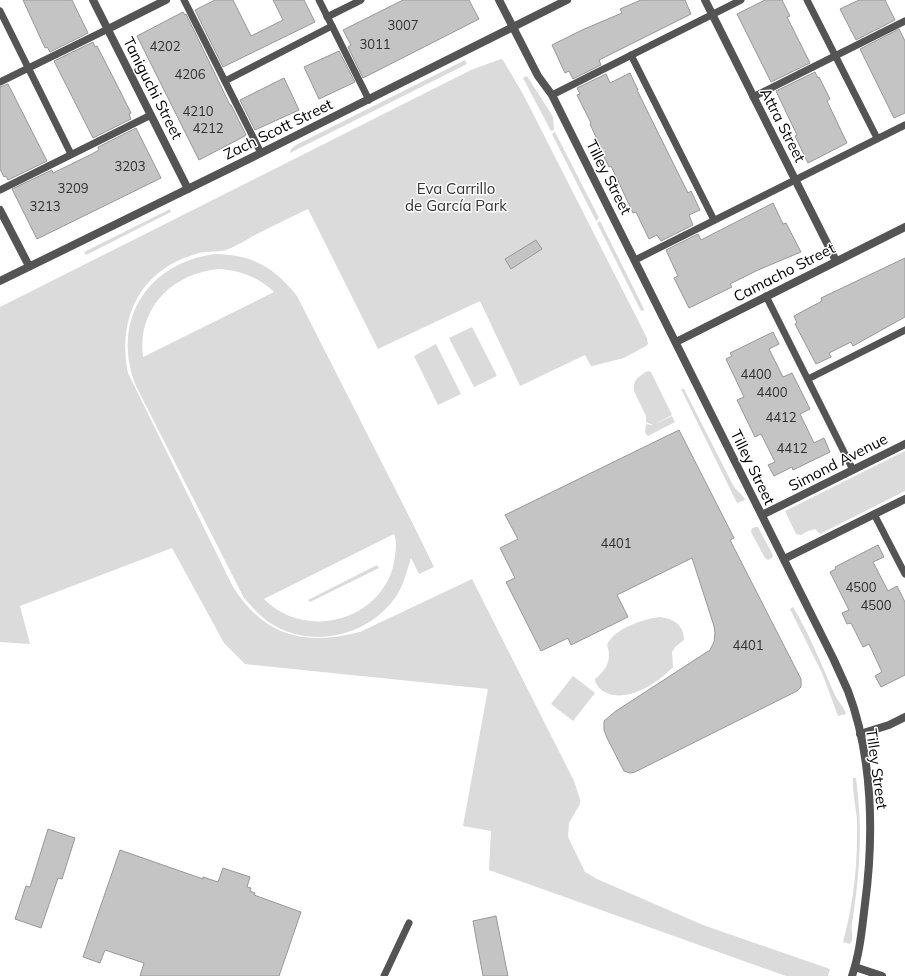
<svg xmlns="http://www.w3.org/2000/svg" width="905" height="976" viewBox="0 0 905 976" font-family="Mulish,sans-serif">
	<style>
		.green { fill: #dbdbdb; fill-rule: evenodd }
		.building { fill: #c4c4c4; stroke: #989898 }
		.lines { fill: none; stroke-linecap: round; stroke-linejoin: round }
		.service { stroke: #545454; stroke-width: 7 }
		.minor { stroke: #545454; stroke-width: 8 }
		.tertiary { stroke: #545454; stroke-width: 8 }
		.labels { text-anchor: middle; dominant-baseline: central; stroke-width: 3; stroke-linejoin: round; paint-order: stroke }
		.number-label { font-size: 13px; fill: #313131 }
		.street-label { font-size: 15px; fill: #000; stroke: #fff }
		.park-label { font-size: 15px; fill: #323232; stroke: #fff }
	</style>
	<rect width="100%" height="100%" fill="#fff"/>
	<g class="green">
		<path d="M501 59 503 60 523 94 647 338 648 344 646 346 624 358 592 366H591L585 355 520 386 480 301 378 349 308 209C289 218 271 227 253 236 244 241 235 247 226 250 220 252 214 251 208 252 203 252 197 253 193 255 139 271 117 321 128 373L233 587C265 637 304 646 360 632L472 579 574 781 580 799V804L569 823 568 837 585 872 597 879 703 925 830 969 828 976H786L489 870 491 831 463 826 488 689 245 664 224 643 172 548 20 606 30 644 0 642V307L471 70Z"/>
		<polygon points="465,60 467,64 290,153 291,149 296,145"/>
		<polygon points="527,76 550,112 553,117 554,130 551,131 523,78"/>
		<polygon points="555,132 599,218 596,221 552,134"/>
		<polygon points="170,209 171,212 86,255 84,252"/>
		<polygon points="600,221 644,309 644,310 641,311 597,223"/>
		<path d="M216 254C253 255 274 267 297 296L415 528 434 567 419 574 411 558C407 571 404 583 397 595 370 636 312 650 270 623 260 616 252 607 244 598L136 386C110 322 147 262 216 254ZM218 269C239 270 259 277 274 292L143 357C137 309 171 274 218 269ZM394 534C398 544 395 556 393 567 378 622 304 640 264 599Z"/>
		<polygon points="472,327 497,376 474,387 449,338"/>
		<polygon points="436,344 461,394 438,405 414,356"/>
		<path d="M648 371 651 372 672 415 655 424 672 416 675 422 648 436 645 433 646 424 651 425H653L646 422V416L634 391C632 380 639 376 648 371Z"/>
		<path d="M681 389H684L733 485C736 491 742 493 745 500L737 503Z"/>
		<polygon points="905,451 905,491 820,534 815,529 808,531 801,535 796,534 785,511"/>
		<polygon points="756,527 758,527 773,555 772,558 768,560 765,558 751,532 752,528"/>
		<polygon points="377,565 379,568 310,602 308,600"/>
		<path d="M793 607C810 635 822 666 835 695 838 702 844 706 846 714L838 716 822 673 790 609Z"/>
		<path d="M660 617C674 619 684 625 684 640L675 647 672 652 673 667C658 683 625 705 603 691 599 688 595 684 595 679 607 670 612 659 607 645 614 628 644 619 660 617Z"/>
		<polygon points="573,676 595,693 573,721 551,704"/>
		<path d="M853 778H856C863 827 860 875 852 923 850 931 855 938 850 944L843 942C854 902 858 862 857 821 856 807 852 791 853 778Z"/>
	</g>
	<g class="building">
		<polygon points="23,0 72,0 88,33 50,52 47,47 45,48"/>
		<polygon points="215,0 233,0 251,36 283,20 273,0 304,0 315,22 223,67 195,10"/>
		<polygon points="403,0 469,0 479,19 363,78 348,47 351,45 343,30"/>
		<polygon points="641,0 685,0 691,14 599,60 601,65 573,79 569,71 565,73 552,45 582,30 622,13 620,9"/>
		<polygon points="765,0 782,0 790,16 787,17 810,63 771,82 737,14"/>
		<polygon points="859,0 885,0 895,20 856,40 840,9"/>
		<polygon points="183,12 185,15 186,14 230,105 231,105 246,135 245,135 245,136 199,160 137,36"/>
		<polygon points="899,29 905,41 905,113 894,118 860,49"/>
		<polygon points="93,42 95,47 97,46 118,87 131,113 129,114 131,119 93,138 54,61"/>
		<polygon points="339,51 355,82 319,99 304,67"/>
		<polygon points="815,72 818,78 819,77 830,99 827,101 847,143 808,163 795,136 797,135 776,91"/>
		<polygon points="630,73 638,90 637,90 676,169 688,193 691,191 700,210 689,215 693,225 661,241 657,235 649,239 636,212 633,213 611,166 609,167 600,149 601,148 590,124 591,123 577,95 580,94 577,88 606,74 610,83"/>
		<polygon points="284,78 299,110 255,130 240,100"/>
		<polygon points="8,84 47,161 8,180 6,176 4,177 0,169 0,87"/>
		<polygon points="136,128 161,178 37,239 12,189 52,170 53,173 92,154 99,150 98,147"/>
		<polygon points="773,203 783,224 786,223 801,252 758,270 730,284 732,287 689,308 674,278 678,276 666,250 698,234 701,240"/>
		<polygon points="536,240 542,249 511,269 505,259"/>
		<polygon points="905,258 905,317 853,346 851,342 829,353 831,357 816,364 795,324 797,323 794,316 822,301 821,298"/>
		<polygon points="773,332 779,344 769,349 783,377 792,373 810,409 800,414 814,443 824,438 830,452 793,470 792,467 774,476 768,465 775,462 761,434 755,437 737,400 744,397 726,359 732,356 730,353"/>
		<polygon points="679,430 734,538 730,540 801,679 801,687 797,691 635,772 630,773 624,771 607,738 604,730 604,721 616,711 710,650 714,642 715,633 714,626 692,558 617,595 628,617 571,645 568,638 541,651 506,582 515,578 500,548 518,539 505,515"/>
		<polygon points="878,545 884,557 873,562 888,591 897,586 905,602 905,675 881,687 875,676 882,672 869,644 863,647 851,623 847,624 842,613 849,610 830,572 836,569 835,567"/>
		<polygon points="48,829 75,838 62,879 58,878 41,928 15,919 26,886 30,887"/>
		<polygon points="120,850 203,879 203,877 218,882 223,868 250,877 247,887 251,888 250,891 255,893 254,895 301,912 279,976 140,976 144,963 105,950 100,963 83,957"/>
		<polygon points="496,916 508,976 483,976 473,921"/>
	</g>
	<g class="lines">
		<g class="service">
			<polyline points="184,0 261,153"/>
			<polyline points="319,0 369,100"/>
			<polyline points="807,0 877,138"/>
			<polyline points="0,11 71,154"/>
			<polyline points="327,17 361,0"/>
			<polyline points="631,55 714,220"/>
			<polyline points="225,81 332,26"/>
			<polyline points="0,82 108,29"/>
			<polyline points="552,95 741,0"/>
			<polyline points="753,97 905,21"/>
			<polyline points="0,190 151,115"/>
			<polyline points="635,260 905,125"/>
			<polyline points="766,296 853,470"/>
			<polyline points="808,379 905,330"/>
			<polyline points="874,514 905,574"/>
			<polyline points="384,976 409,923"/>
		</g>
		<g class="minor">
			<polyline points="93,0 188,189"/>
			<polyline points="705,0 836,261"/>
			<polyline points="108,29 166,0"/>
			<polyline points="0,210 29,266"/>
			<polyline points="676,342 905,227"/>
			<polyline points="860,734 889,725 905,717"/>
			<polyline points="855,967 882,976"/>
		</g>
		<g class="tertiary">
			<path d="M499 0 538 76 552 95 833 658C838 669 843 680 848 691 873 757 874 836 865 904 862 928 860 953 852 976"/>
			<polyline points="0,281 261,153 567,0"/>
			<polyline points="762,515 905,444"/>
			<polyline points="784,559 905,499"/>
		</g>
	</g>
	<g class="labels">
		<g class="number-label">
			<text x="403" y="25">3007</text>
			<text x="375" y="44">3011</text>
			<text x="165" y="46">4202</text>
			<text x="190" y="74">4206</text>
			<text x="198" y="111">4210</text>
			<text x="208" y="128">4212</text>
			<text x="130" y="166">3203</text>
			<text x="73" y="188">3209</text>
			<text x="45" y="206">3213</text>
			<text x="756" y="374">4400</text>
			<text x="772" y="392">4400</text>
			<text x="781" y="417">4412</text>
			<text x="792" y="448">4412</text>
			<text x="616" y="543">4401</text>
			<text x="861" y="587">4500</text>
			<text x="876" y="605">4500</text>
			<text x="748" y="645">4401</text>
		</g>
		<g class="street-label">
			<text transform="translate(153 88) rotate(63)">Taniguchi Street</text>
			<text transform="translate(783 125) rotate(63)">Attra Street</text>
			<text transform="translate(278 129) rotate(-26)">Zach Scott Street</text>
			<text transform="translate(609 177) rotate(63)">Tilley Street</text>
			<text transform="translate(784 272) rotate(-27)">Camacho Street</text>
			<text transform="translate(838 462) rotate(-27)">Simond Avenue</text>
			<text transform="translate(753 467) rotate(64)">Tilley Street</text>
			<text transform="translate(877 769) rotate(82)">Tilley Street</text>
		</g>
		<g class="park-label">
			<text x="456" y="188">Eva Carrillo<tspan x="456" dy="17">de García Park</tspan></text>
		</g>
	</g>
</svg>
